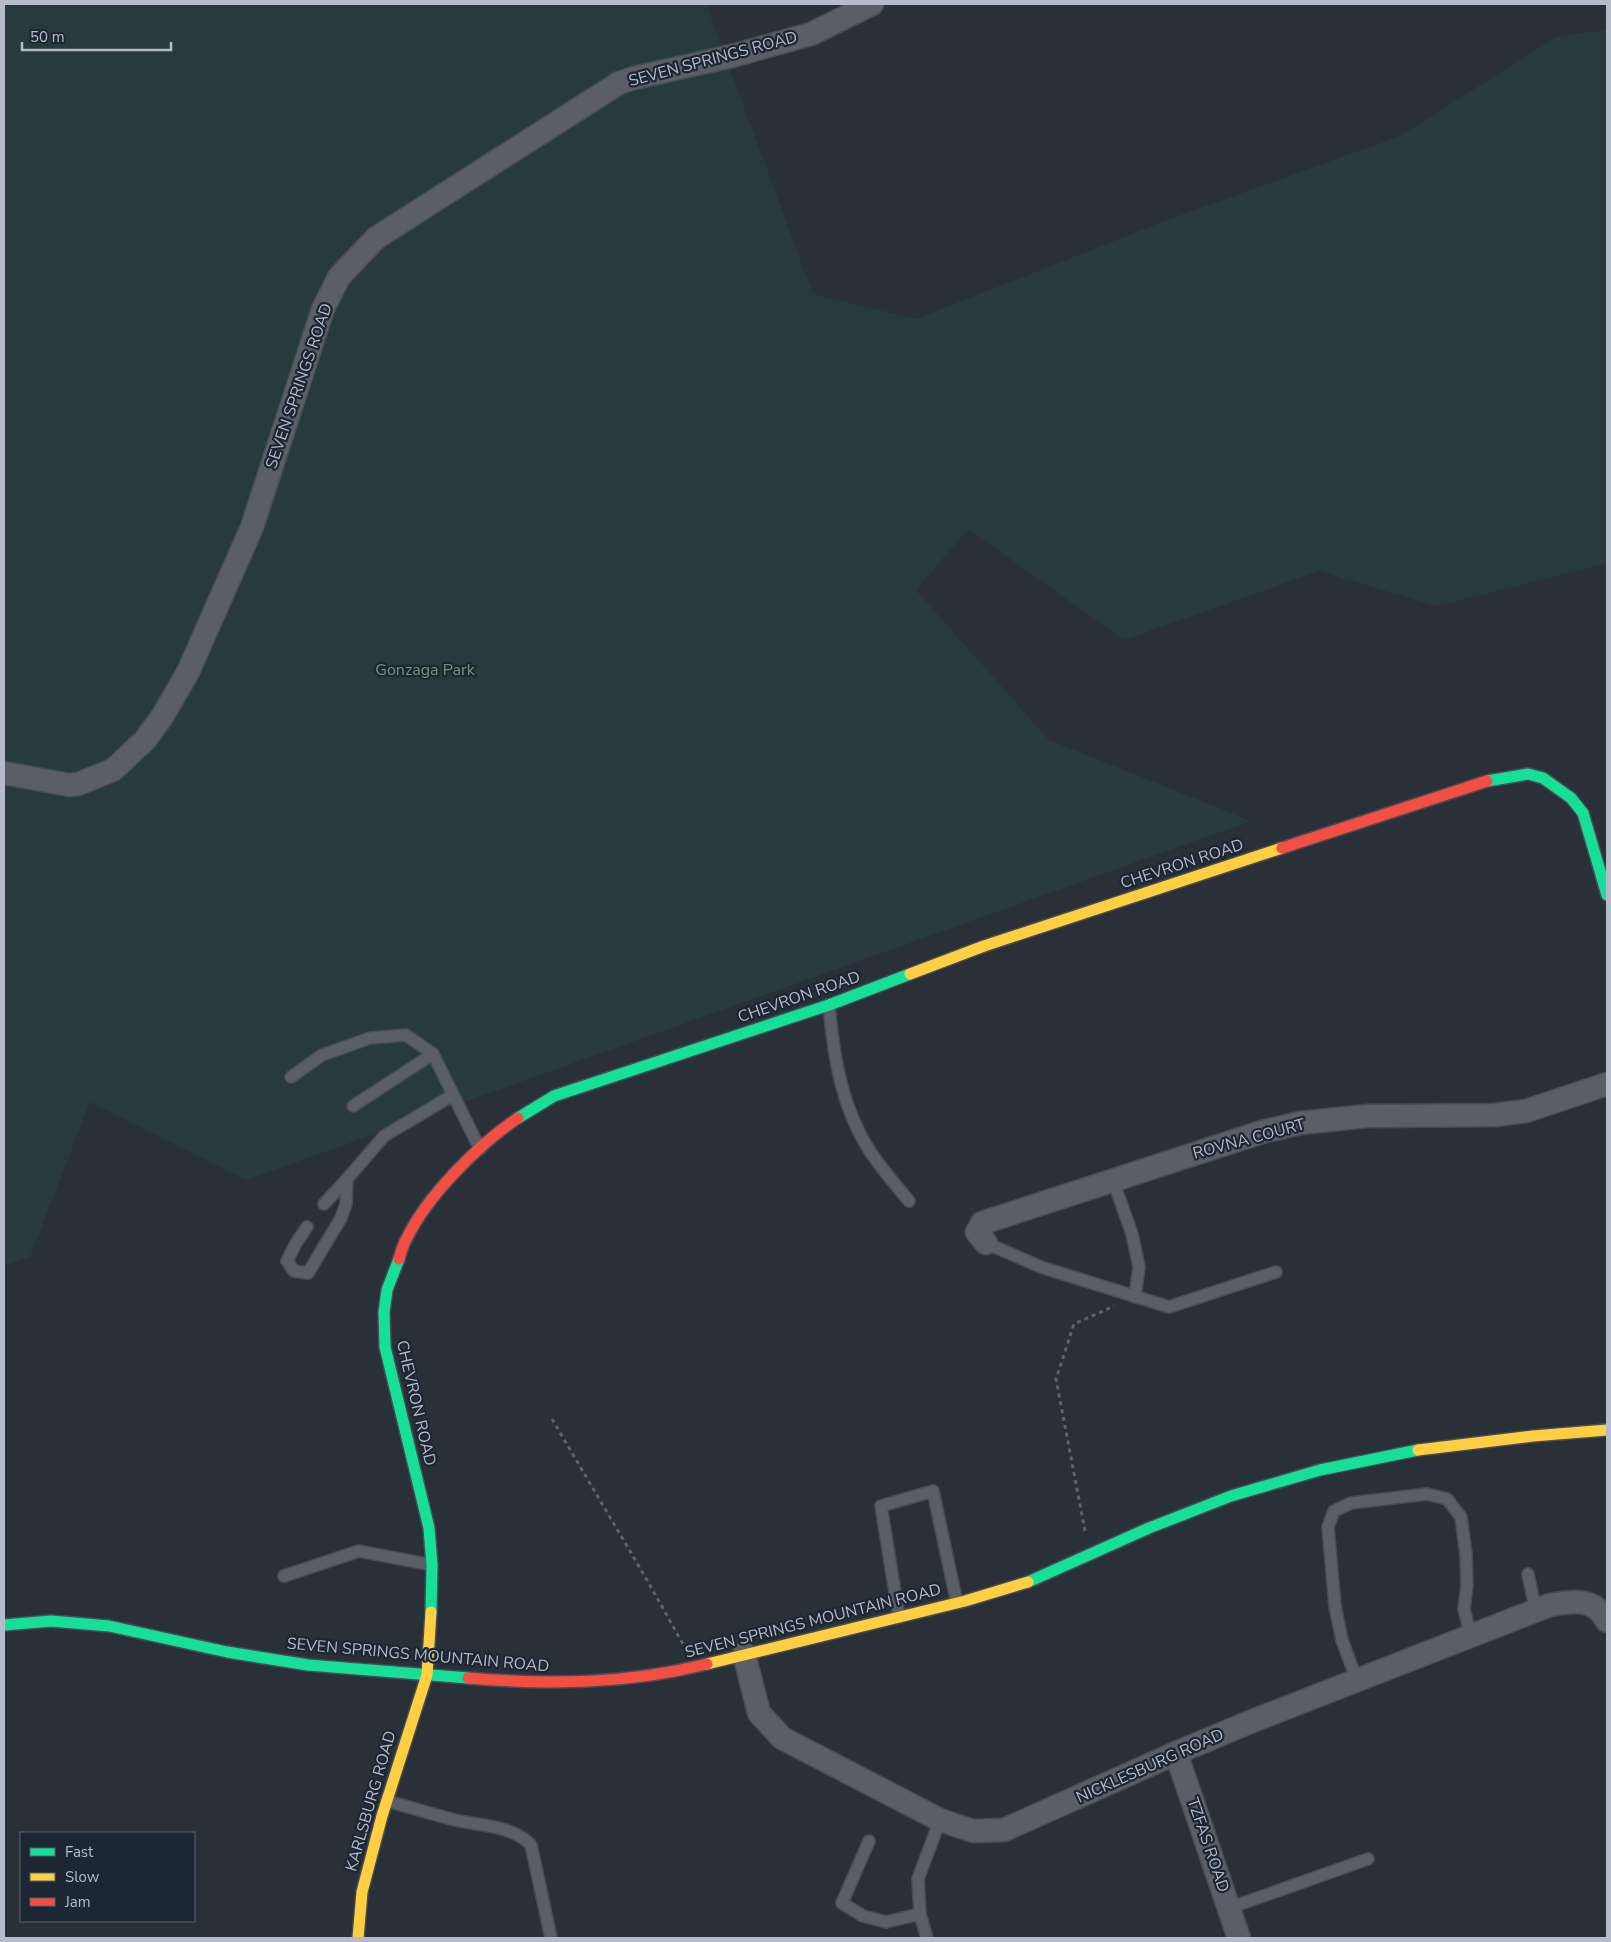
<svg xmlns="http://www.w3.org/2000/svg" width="1611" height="1942" viewBox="0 0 1611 1942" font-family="'Nunito Sans',sans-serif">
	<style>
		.green { fill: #273a3e }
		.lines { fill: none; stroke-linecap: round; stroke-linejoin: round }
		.lane-casing { stroke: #484c53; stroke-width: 14 }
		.street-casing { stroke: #484c53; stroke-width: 25 }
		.fast-casing { stroke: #484c53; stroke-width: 14 }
		.slow-casing { stroke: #484c53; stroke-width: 14 }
		.jam-casing { stroke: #484c53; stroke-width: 14 }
		.path { stroke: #5d636a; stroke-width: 3; stroke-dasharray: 4 4; stroke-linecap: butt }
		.lane { stroke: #5a5e66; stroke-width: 11 }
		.street { stroke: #5a5e66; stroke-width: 22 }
		.fast { stroke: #16e098; stroke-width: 11 }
		.slow { stroke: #ffcf43; stroke-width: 11 }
		.jam { stroke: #f24e42; stroke-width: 11 }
		.labels { text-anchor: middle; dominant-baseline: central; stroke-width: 4.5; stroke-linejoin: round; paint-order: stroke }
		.street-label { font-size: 16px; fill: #b4bcc9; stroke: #1d2633 }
		.park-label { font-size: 16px; fill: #6b9a76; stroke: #1d2633 }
	</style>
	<rect width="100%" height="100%" fill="#2a3038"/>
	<polygon class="green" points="4,4 706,4 813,294 916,319 1170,219 1400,136 1558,36 1607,30 1607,563 1437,606 1319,571 1124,640 968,529 916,590 1049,740 1251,821 246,1180 90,1102 30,1257 4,1266"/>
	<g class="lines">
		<defs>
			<g id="lane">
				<path d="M829 1005C833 1048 839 1093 859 1132 871 1157 891 1179 909 1201"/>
				<polyline points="291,1077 322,1055 370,1038 406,1035 433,1054 480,1149"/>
				<polyline points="353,1106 433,1054"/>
				<polyline points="1113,1180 1132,1234 1139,1267 1135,1297"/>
				<polyline points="324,1204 347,1179"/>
				<polyline points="307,1227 296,1243 287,1261 294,1271 308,1273 341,1218 346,1204 347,1179 384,1136 453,1095"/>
				<polyline points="986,1243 1041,1267 1169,1307 1276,1272"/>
				<polyline points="1528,1574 1536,1611"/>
				<polyline points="284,1576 359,1551 432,1565"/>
				<polyline points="899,1617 881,1506 933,1491 957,1603"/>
				<polyline points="1357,1681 1342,1640 1335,1606 1328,1527 1334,1511 1351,1503 1427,1494 1447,1499 1461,1517 1466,1555 1467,1585 1464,1609 1471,1636"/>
				<path d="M387 1801C409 1807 432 1814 455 1820 480 1826 512 1825 531 1845L551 1938"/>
				<polyline points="869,1841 842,1903 863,1916 886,1922 920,1914"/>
				<polyline points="1229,1908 1368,1859"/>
				<polyline points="927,1938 920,1914 918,1879 940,1820"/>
			</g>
			<g id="street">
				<polyline points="4,773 69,785 78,784 113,770 145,740 162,717 188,672 252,527 323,309 339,277 376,238 619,83 634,78 732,56 811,34 872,4"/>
				<polyline points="986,1243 977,1232 982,1223 1262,1132 1300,1123 1368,1116 1495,1115 1526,1111 1607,1084"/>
				<path d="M744 1654 759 1713 782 1738 940 1820 973 1831 1004 1830 1176 1753 1250 1722 1550 1605C1574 1601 1594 1597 1607 1621"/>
				<polyline points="1176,1753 1239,1938"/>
			</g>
			<g id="fast">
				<polyline points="1487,781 1528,774 1543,778 1571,798 1583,813 1607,895"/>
				<polyline points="518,1118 554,1096 829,1005 910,974"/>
				<polyline points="399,1259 387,1290 384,1312 385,1347 429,1528 432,1565 431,1612"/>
				<polyline points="1028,1582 1149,1528 1231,1496 1320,1470 1418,1450"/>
				<polyline points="4,1625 51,1621 109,1626 227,1652 308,1665 468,1678"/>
			</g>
			<g id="slow">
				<polyline points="910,974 984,946 1282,848"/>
				<polyline points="1418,1450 1533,1436 1607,1430"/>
				<polyline points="707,1664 965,1601 1028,1582"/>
				<polyline points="358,1938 362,1892 382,1816 427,1675 431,1612"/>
			</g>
			<g id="jam">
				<polyline points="1282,848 1487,781"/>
				<path d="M399 1259C401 1252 403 1244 407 1238 427 1196 479 1144 518 1118"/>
				<path d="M468 1678C549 1685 628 1684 707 1664"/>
			</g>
		</defs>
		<use href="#lane" class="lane-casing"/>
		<use href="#street" class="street-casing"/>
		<use href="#fast" class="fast-casing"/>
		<use href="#slow" class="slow-casing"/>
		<use href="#jam" class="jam-casing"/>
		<g class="path">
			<polyline points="552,1419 647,1580 684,1646"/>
			<polyline points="1085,1531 1056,1379 1074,1324 1114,1306"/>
		</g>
		<use href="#lane" class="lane"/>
		<use href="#street" class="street"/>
		<use href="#fast" class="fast"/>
		<use href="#slow" class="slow"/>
		<use href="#jam" class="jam"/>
	</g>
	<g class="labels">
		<g class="street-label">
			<text transform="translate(713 59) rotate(-15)">SEVEN SPRINGS ROAD</text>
			<text transform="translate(299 386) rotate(-71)">SEVEN SPRINGS ROAD</text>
			<text transform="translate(1182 864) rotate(-18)">CHEVRON ROAD</text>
			<text transform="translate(799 997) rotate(-19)">CHEVRON ROAD</text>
			<text transform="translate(1249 1139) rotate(-15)">ROVNA COURT</text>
			<text transform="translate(416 1403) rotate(77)">CHEVRON ROAD</text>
			<text transform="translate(813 1621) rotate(-14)">SEVEN SPRINGS MOUNTAIN ROAD</text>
			<text transform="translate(418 1655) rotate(5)">SEVEN SPRINGS MOUNTAIN ROAD</text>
			<text transform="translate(1150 1766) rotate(-24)">NICKLESBURG ROAD</text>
			<text transform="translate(371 1801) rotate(-74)">KARLSBURG ROAD</text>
			<text transform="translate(1208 1845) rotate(71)">TZFAS ROAD</text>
		</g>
		<g class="park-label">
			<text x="425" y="670">Gonzaga Park</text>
		</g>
	</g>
	<rect width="1611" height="1942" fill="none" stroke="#b4bcc9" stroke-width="10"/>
	<rect x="20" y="1832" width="175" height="90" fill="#1d2633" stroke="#59626f"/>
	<rect x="30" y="1848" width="25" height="8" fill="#16e098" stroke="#59626f"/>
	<text x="65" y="1857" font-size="15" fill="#b4bcc9">Fast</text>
	<rect x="30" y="1873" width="25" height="8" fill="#ffcf43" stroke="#59626f"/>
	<text x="65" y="1882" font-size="15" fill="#b4bcc9">Slow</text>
	<rect x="30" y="1898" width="25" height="8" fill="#f24e42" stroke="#59626f"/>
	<text x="65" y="1907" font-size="15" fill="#b4bcc9">Jam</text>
	<path d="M22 42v8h149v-8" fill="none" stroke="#b4bcc9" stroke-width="2.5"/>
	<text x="30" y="42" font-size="15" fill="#b4bcc9" stroke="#1d2633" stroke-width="4" paint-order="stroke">50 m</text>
</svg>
